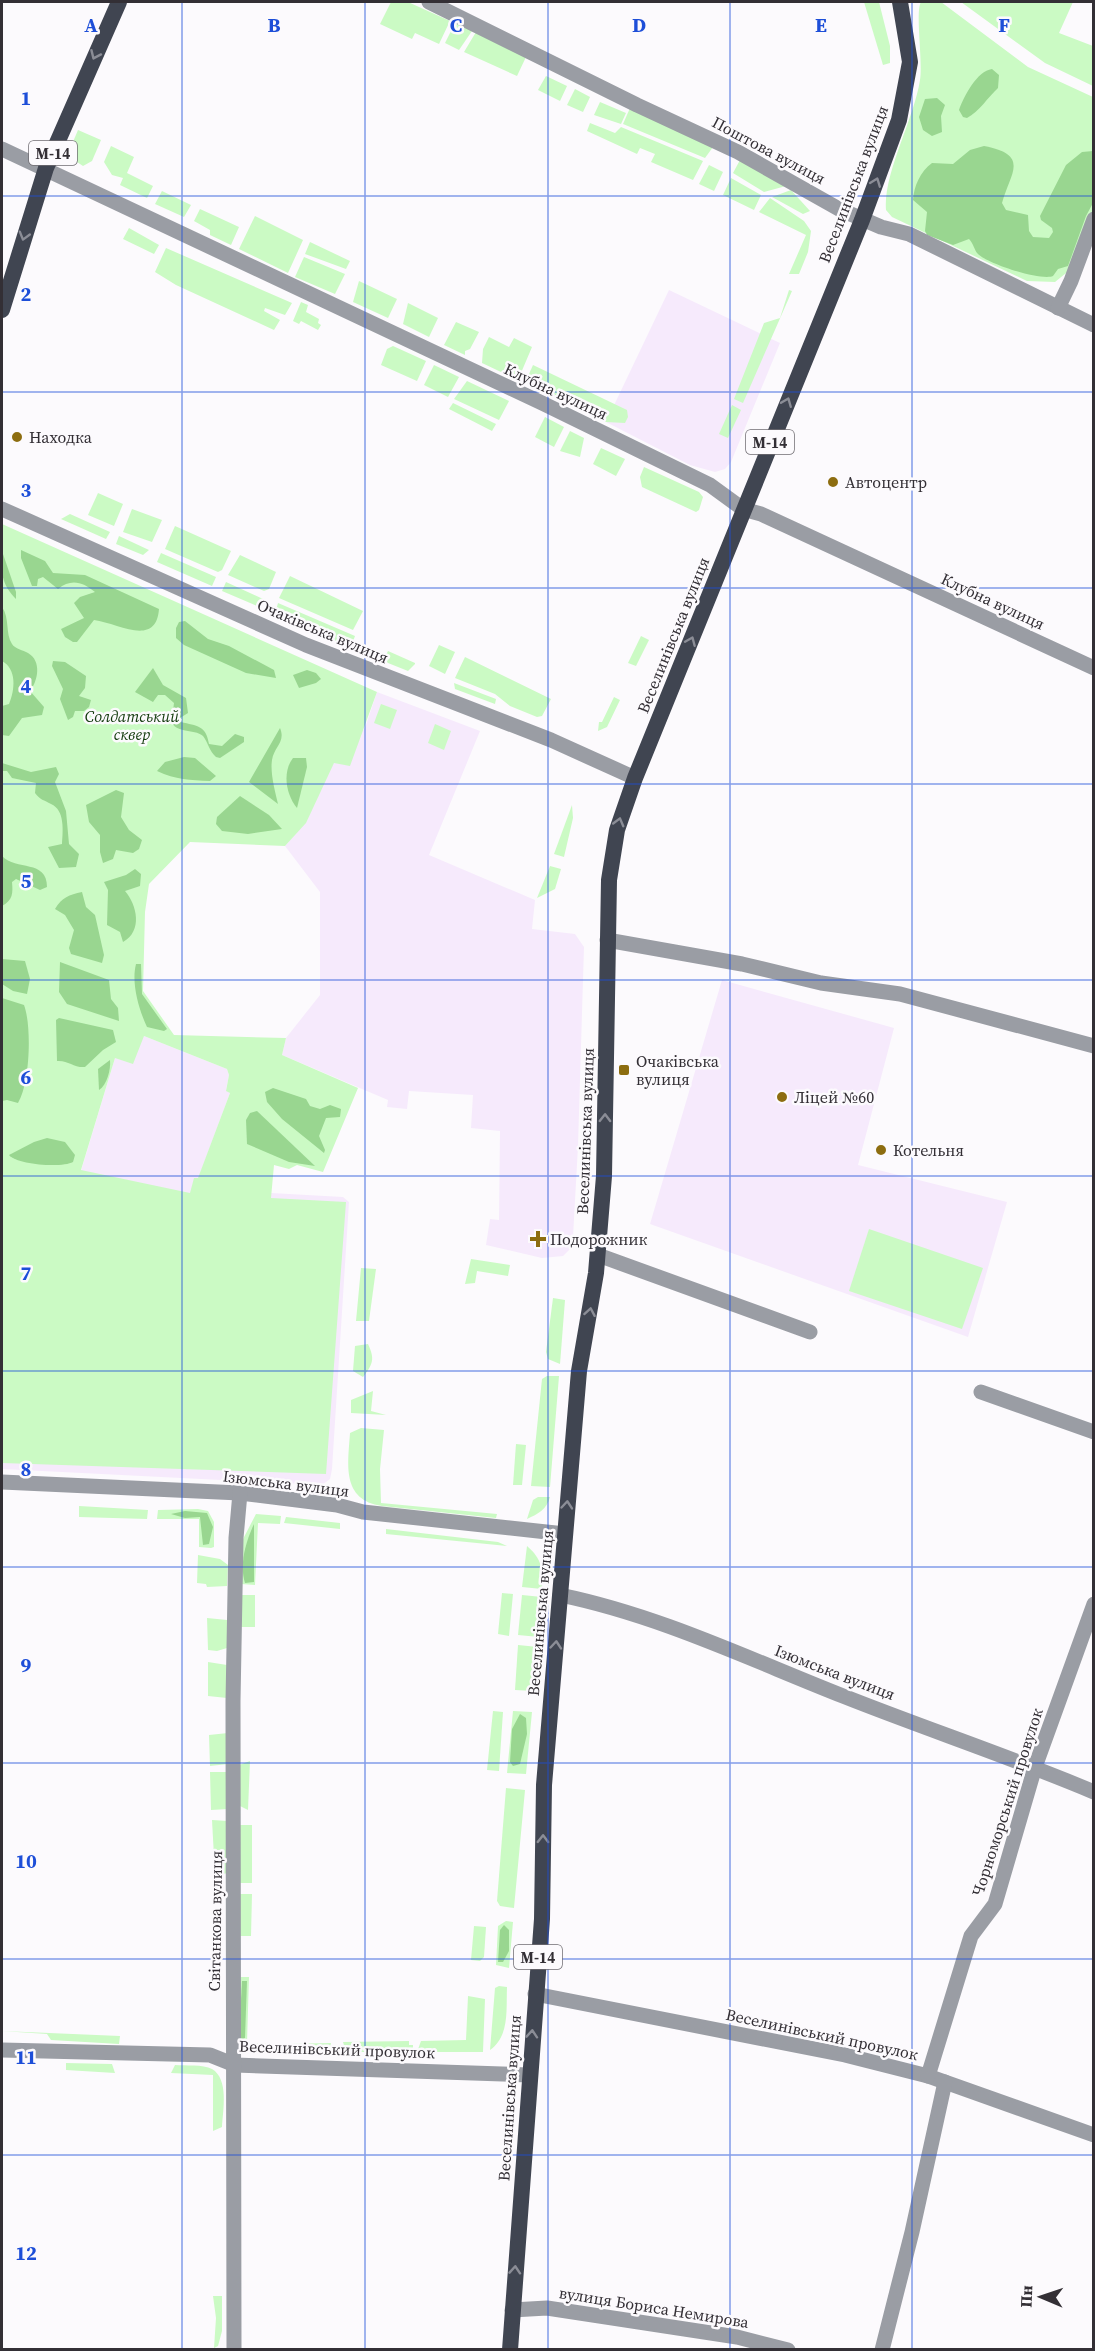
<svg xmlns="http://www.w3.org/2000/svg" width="1095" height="2351" viewBox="0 0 1095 2351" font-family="'Source Serif 4',serif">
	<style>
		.built { fill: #f6eafc }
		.green { fill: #cbfac4; fill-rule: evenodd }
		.forest { fill: #99d690 }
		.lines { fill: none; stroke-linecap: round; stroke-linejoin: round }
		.minor { stroke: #9a9da4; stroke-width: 15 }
		.tertiary { stroke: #9a9da4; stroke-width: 15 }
		.trunk { stroke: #404551; stroke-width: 16 }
		.oneway { stroke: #8b8d96 }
		.grid { fill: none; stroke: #1d4ed8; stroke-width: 1.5; stroke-opacity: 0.55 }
		.poi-dot { fill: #8d6d10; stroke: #fcfafd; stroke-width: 2 }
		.labels { text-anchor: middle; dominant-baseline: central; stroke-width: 5; stroke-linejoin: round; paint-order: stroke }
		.shield { fill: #fcfafd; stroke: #6f6c71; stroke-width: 1.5 }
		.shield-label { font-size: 15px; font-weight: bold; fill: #332f35 }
		.street-label { font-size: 16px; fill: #332f35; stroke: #fcfafd }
		.poi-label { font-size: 16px; fill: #332f35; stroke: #fcfafd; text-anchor: start }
		.park-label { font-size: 16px; font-style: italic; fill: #123a0c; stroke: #fcfafd }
		.grid-label { font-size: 20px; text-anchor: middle; font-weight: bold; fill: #1d4ed8; stroke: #fcfafd; stroke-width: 5; stroke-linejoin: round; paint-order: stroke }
	</style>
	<rect width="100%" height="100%" fill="#fcfafd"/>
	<g class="built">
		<polygon points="669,290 780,343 731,462 725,469 715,472 690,465 606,422"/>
		<polygon points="377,692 480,731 429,855 535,900 532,929 575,934 584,947 578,1146 573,1237 570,1249 563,1256 542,1258 486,1245 490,1219 499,1220 500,1131 471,1128 473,1095 409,1091 407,1109 387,1107 388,1100 282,1055 286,1038 320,995 320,892 285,846 306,822 334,762 365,728"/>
		<polygon points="722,980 894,1028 858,1165 1007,1202 968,1337 650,1224"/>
		<polygon points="144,1036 227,1069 229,1075 226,1090 230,1093 198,1179 194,1178 271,1198 271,1193 343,1197 349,1202 332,1469 330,1479 322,1485 2,1469 2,1164 81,1171 115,1058"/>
	</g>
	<g class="green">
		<polygon points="391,2 408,2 450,21 439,44 415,33 412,39 380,24"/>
		<polygon points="864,2 879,2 890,46 890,63 883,65"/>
		<path d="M921 2H941L1028 67 1093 97V210L1071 269 1055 282 1027 281 892 217 886 210C883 174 914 119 920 80 923 61 915 12 921 2Z"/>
		<polygon points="961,2 1073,2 1059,33 1093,46 1093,86 1045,63"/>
		<polygon points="455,23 472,31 459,50 445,43"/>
		<polygon points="476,32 526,57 517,76 464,52"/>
		<polygon points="546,76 567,86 560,101 538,90"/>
		<polygon points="575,89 590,97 583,112 567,105"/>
		<polygon points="600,102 626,113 621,124 594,115"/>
		<polygon points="630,108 713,147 705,158 623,124"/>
		<polygon points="590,123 615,133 621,127 703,161 693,180 651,162 655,154 640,148 637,154 587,131"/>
		<polygon points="78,130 101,140 92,161 83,166 71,158 70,149"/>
		<polygon points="111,146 134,157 127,173 153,186 147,198 120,185 123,178 112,175 104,162"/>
		<polygon points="740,160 786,186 764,192 733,173"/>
		<polygon points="709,165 723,172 714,191 699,184"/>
		<polygon points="731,178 761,195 754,210 723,195"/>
		<polygon points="791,190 810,211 803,214 772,197"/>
		<polygon points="162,191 191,205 184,217 155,204"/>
		<polygon points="770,198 804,221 811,231 808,252 799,274 789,274 806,235 759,212"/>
		<polygon points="200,209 239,227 231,245 210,235 210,230 194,221"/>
		<polygon points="255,216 303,240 288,273 239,249"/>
		<polygon points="129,228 159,245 154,254 123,239"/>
		<polygon points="310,242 350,261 346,269 305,254"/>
		<polygon points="166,248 292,303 285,315 265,308 264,311 280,320 274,330 176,285 155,272"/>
		<polygon points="304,257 345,274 335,294 295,277"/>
		<polygon points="359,281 397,299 388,318 353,302"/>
		<polygon points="789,290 792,291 743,403 734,399 764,323 780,318"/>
		<polygon points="301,302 308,305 306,312 319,319 318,323 321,325 318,330 301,321 299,324 293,321"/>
		<polygon points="408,303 438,318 429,337 403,324"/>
		<polygon points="456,322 479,332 470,349 465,351 465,355 444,345"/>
		<polygon points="489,337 509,347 514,338 532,347 518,380 482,363 483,349"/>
		<polygon points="393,346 426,361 417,381 381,365 387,349"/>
		<polygon points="434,365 459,377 448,397 424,385"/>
		<polygon points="533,365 627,410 628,417 625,423 606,422 525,383"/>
		<polygon points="467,381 509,401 499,420 454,399"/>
		<polygon points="453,403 496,424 492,431 449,409"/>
		<polygon points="732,405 741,410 728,438 719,434"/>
		<polygon points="545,417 564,427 554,447 535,437"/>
		<polygon points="570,431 584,438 580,457 560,451"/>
		<polygon points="601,448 625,459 616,476 593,464"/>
		<polygon points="644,467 699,492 703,497 699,510 696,512 642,487 640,477"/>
		<polygon points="98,493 123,504 114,526 88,515"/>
		<polygon points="132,509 162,520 152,542 123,532"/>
		<polygon points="70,514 110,532 106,539 61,519"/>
		<path d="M2 524 377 692 350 766 334 763 306 823 285 846 190 842 149 884 145 912 143 991 174 1035 286 1038 282 1055 358 1088 323 1172 297 1165 289 1169 274 1165 271 1198 346 1202 326 1474 2 1463ZM144 1036 227 1069 229 1075 226 1091 230 1093 198 1178H194L190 1193 81 1170 115 1058 133 1064Z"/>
		<polygon points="175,526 231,551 222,570 218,572 165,549"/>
		<polygon points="119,536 149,550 143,555 116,544"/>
		<polygon points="161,553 216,577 212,586 157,562"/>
		<polygon points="240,555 276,572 269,589 264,591 228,575"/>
		<polygon points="290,576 363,611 353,630 279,598"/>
		<polygon points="226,582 263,599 257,606 222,591"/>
		<polygon points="278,603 355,636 352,644 346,646 275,614"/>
		<polygon points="641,636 649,640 636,666 628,663"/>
		<polygon points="439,645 455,652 445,674 429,666"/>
		<polygon points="388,651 415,663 415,664 408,671 383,661"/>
		<polygon points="465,657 551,699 542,716 537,717 510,706 495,694 455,678"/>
		<polygon points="454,683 496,699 495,704 455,689"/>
		<polygon points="614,697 620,700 607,727 598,731 599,722 602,722"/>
		<polygon points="381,704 397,710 390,729 374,723"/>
		<polygon points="435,724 451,731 444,750 428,743"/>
		<polygon points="572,805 573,818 564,857 554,854"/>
		<polygon points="550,866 561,869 555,889 537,898"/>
		<polygon points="869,1229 983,1268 962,1329 849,1291"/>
		<polygon points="471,1259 510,1265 508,1276 477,1271 475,1283 465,1284"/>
		<polygon points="361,1268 376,1269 369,1321 356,1321"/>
		<polygon points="553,1298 565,1300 560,1364 548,1359 546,1352"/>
		<path d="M368 1344C375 1359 373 1364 363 1377L353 1371 355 1346Z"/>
		<polygon points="547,1376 559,1376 550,1487 531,1486 542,1379"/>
		<polygon points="373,1391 371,1411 386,1415 351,1413 351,1400"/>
		<path d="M361 1428 384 1430 380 1469 381 1503 497 1514 496 1518 382 1506C341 1500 348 1464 350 1433Z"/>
		<polygon points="516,1444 526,1445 522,1485 513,1485"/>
		<path d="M538 1497H550C547 1509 538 1514 527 1519L533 1500Z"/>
		<polygon points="79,1506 148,1510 147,1519 79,1517"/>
		<polygon points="198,1509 208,1511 214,1522 214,1547 211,1548 199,1547 199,1519 157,1519 158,1510"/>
		<polygon points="256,1514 281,1516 280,1524 258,1523 255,1585 241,1584 242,1541"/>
		<polygon points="286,1517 340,1523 340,1529 284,1523"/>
		<polygon points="386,1529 498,1542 507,1546 386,1534"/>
		<path d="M527 1546C542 1559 543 1569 542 1589L522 1587Z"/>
		<polygon points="198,1555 220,1559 228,1565 227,1586 207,1587 206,1584 197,1583"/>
		<polygon points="502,1593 513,1594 509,1636 498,1634"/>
		<rect x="240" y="1595" width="15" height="32"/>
		<polygon points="522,1595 542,1597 539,1637 518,1635"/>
		<polygon points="207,1618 227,1620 227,1648 217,1651 208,1650"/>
		<polygon points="518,1645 538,1647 534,1691 515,1690"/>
		<polygon points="208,1662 227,1665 227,1698 208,1696"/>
		<polygon points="493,1711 503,1712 499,1771 487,1770"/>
		<polygon points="513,1711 532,1712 526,1774 507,1773"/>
		<polygon points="228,1733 228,1764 210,1766 209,1735"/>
		<polygon points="250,1761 248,1810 240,1806 239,1765"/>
		<polygon points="210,1772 228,1772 228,1809 211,1810"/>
		<polygon points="506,1788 525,1790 514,1908 500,1906 497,1901"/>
		<polygon points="212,1820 228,1821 229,1873 215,1875"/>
		<rect x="240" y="1825" width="12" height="58"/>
		<polygon points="240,1894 252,1894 251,1936 239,1936"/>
		<polygon points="506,1921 513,1922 509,1968 496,1965 498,1926"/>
		<polygon points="474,1926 486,1927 484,1957 480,1961 471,1960"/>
		<polygon points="238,1977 249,1977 247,2043 273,2044 273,2052 251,2051 240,2045"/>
		<path d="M499 1986 507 1987C506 2009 510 2036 490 2050L495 1988Z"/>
		<polygon points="468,1996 485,1999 483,2052 417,2052 421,2041 466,2040"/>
		<polygon points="2,2031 120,2036 119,2044 51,2040 47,2034"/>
		<polygon points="409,2041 409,2045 413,2045 413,2052 346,2052 343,2042"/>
		<polygon points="331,2043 329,2052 287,2052 286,2044"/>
		<polygon points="66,2063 112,2064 115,2073 66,2070"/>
		<path d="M175 2065C185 2066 203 2064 212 2069 229 2079 223 2110 222 2127L213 2131V2075L171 2073Z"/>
		<polygon points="213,2296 222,2296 222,2331 218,2346 214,2348 216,2318"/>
	</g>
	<g class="forest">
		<path d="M992 69 999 75 998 88C988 97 979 112 967 118L963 117 959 110C964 96 977 71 992 69Z"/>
		<polygon points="937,98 945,105 941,116 942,132 932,136 923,130 919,117 925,99"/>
		<path d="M984 146C1031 155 1010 173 1002 203L1006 210 1028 215 1029 231 1033 237 1049 238 1053 232 1052 228 1041 220 1040 216 1066 165 1082 152 1093 151V203L1086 216 1068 266 1058 269 1053 276C1041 281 988 264 978 254 974 250 974 244 969 239L953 245 927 235 925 231 927 212 913 200C914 186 920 172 932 163L953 164 970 150Z"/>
		<path d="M21 550 45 561 53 573 85 575 159 609C156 648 118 623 94 620L77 642H73L65 637 61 629 84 618 74 603 80 597 95 592C83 582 71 578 58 589L43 577 38 579 37 586H32L21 558Z"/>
		<path d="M2 551 16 592V599C1 584 1 572 2 551Z"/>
		<path d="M2 607C10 618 5 633 12 644 15 649 23 650 28 653 42 661 38 681 30 691L44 707 42 715 22 718 9 736 2 735V706L9 704C15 690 17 669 2 661Z"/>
		<polygon points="185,621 208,639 229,646 274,670 276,678 246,673 184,645 176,638 176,628 179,622"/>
		<polygon points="53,661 65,662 86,676 85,688 79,696 91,700 89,707 84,711 75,711 73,717 68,720 60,699 63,689 52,666"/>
		<path d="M153 668 163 685 186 698 188 713 180 718 181 722C197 726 206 725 209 744L222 746 235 734 244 737V742L220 758 216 757C209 751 208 742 203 736 195 728 171 735 171 717 171 713 174 708 174 703L165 695H158L153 702 135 692Z"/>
		<polygon points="307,670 316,673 321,679 316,683 299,688 293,675"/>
		<path d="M280 728C286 742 274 747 272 760 270 773 275 791 278 804L249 782Z"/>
		<path d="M184 757 195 758 216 776 210 781C190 780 176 780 157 771L165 762Z"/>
		<path d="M293 758H306L307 767 297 808C286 795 282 772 293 758Z"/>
		<path d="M2 763 31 772 56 767 59 774 55 782 66 811 69 844 79 854 76 867 59 868 48 847 62 844C63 831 65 810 51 804 44 800 40 800 35 793L36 783 12 778 7 771H2Z"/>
		<polygon points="116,790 124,793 121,817 129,830 142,840 139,849 133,853 116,850 113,859 103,863 100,852 100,835 89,822 86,805"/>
		<polygon points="240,796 269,815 282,829 248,834 222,831 216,824 217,817"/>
		<path d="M2 856C16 871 47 859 47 887L40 890 16 879 12 882C13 893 13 900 2 906Z"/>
		<path d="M135 869 141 874 140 886 125 891C137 905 143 931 123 942L120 932 107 925 108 890 104 882 126 875Z"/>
		<path d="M82 892 86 907 95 915 104 955 102 963 71 954 69 948 74 930 65 915 55 909C62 897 69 895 82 892Z"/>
		<polygon points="2,959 25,961 30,979 27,994 13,991 2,984"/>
		<polygon points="60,962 109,980 111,999 118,1008 119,1021 67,1004 59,992"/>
		<path d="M136 964H141L142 994 167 1029 164 1031 147 1027C139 1010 131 983 136 964Z"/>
		<path d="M2 998 24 1005C32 1026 30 1084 18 1103L7 1100 2 1101Z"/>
		<path d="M59 1018 113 1030 116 1042 103 1050 85 1067C74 1068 68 1060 57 1061L56 1020Z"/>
		<path d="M110 1060C111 1069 107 1085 99 1090L98 1069Z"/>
		<polygon points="273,1088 306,1099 310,1106 320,1109 330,1105 341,1109 340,1117 326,1118 319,1136 325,1150 324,1153 282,1119 267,1102 265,1092"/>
		<polygon points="257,1111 315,1166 289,1162 247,1144 246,1120 250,1113"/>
		<path d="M47 1138 65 1142 75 1155 73 1162C62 1168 17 1165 9 1155L34 1142Z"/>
		<polygon points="185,1511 207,1513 213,1527 209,1544 203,1545 200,1517 185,1518 171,1514"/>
		<path d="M254 1524V1582L245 1583C239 1564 246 1541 254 1524Z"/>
		<polygon points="520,1714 526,1718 527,1734 520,1764 513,1766 510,1762 512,1729"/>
		<polygon points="504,1925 509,1930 509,1951 503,1962 498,1962 500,1930"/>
		<polygon points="242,1981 247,1981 245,2038 243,2040 239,2037"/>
	</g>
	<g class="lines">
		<g class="minor">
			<polyline points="429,2 637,105 738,152 839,209 881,227 909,234 1094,325"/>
			<polyline points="2,149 542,403 710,485 743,509 761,514 1094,668"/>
			<polyline points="1058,308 1071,281 1094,219"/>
			<polyline points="2,509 306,645 551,740 635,778"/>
			<polyline points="598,1255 810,1332"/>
			<polyline points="981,1392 1094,1432"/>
			<polyline points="2,1482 240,1493 337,1505 363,1512 565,1534"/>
			<path d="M560 1595C658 1615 749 1659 843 1696 926 1729 1011 1757 1094 1792"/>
			<polyline points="535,1994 845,2055 928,2076 1094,2135"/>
			<polyline points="2,2050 210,2055 235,2065 529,2075"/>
			<polyline points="928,2076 971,1936 995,1904 1035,1767 1094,1604"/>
			<polyline points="512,2310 547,2308 737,2337 788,2350"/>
			<polyline points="234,2350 233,1701 236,1538 240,1493"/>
			<polyline points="882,2350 912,2232 945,2082"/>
		</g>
		<polyline class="tertiary" points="607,940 742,964 821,983 900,994 1094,1046"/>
		<g class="trunk">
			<polyline points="2,310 46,168 119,2"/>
			<polyline points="510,2350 542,1919 544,1785 579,1371 596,1273 604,1176 609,880 617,830 635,778 862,220 899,120 910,62 900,2"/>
		</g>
	</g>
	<defs><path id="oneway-chevron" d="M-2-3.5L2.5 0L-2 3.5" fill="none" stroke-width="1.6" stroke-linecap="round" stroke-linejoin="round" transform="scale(1.5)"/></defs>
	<g class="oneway">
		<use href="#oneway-chevron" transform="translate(95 55) rotate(114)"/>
		<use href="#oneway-chevron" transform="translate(876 182) rotate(-69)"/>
		<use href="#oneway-chevron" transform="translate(24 236) rotate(106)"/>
		<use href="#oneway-chevron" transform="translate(787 402) rotate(-68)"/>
		<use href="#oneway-chevron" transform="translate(691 641) rotate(-67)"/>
		<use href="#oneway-chevron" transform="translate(619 822) rotate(-75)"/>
		<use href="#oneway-chevron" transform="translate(605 1118) rotate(-89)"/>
		<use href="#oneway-chevron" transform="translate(590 1312) rotate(-80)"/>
		<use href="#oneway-chevron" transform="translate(567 1505) rotate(-85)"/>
		<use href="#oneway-chevron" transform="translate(556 1645) rotate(-85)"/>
		<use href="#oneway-chevron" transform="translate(543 1839) rotate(-89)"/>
		<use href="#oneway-chevron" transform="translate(532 2034) rotate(-86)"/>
		<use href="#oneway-chevron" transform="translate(515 2270) rotate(-86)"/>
	</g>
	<path class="grid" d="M182 2V2350M365 2V2350M548 2V2350M730 2V2350M912 2V2350M2 196H1094M2 392H1094M2 588H1094M2 784H1094M2 980H1094M2 1176H1094M2 1371H1094M2 1567H1094M2 1763H1094M2 1959H1094M2 2155H1094"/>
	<g class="poi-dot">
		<circle cx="17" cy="437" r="6"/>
		<circle cx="833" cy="482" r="6"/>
		<rect x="618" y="1064" width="12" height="12" rx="3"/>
		<circle cx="782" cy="1097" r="6"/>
		<circle cx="881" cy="1150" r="6"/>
		<path d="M535 1230h6v6h6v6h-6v6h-6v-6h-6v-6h6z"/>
	</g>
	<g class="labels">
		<g class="shield">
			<rect x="29" y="141" width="48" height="24" rx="4.5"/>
			<rect x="746" y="430" width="48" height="24" rx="4.5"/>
			<rect x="514" y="1945" width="48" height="24" rx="4.5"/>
		</g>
		<g class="shield-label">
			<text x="53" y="153">М-14</text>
			<text x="770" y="442">М-14</text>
			<text x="538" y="1957">М-14</text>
		</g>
		<g class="street-label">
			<text transform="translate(769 150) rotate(28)">Поштова вулиця</text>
			<text transform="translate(853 184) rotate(-69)">Веселинівська вулиця</text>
			<text transform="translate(556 391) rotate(25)">Клубна вулиця</text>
			<text transform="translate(993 601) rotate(25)">Клубна вулиця</text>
			<text transform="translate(323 631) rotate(23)">Очаківська вулиця</text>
			<text transform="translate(673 635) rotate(-68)">Веселинівська вулиця</text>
			<text transform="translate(585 1131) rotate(-88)">Веселинівська вулиця</text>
			<text transform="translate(286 1483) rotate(7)">Ізюмська вулиця</text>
			<text transform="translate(540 1613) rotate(-85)">Веселинівська вулиця</text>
			<text transform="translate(835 1672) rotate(21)">Ізюмська вулиця</text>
			<text transform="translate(1007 1802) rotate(-72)">Чорноморський провулок</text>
			<text transform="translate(215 1921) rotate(-89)">Світанкова вулиця</text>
			<text transform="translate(822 2034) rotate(12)">Веселинівський провулок</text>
			<text transform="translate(337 2049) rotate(2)">Веселинівський провулок</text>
			<text transform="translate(509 2098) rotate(-86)">Веселинівська вулиця</text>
			<text transform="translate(654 2307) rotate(9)">вулиця Бориса Немирова</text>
		</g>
		<g class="poi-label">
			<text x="29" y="437">Находка</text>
			<text x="845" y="482">Автоцентр</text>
			<text x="636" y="1061">Очаківська<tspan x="636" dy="18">вулиця</tspan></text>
			<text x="794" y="1097">Ліцей №60</text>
			<text x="893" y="1150">Котельня</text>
			<text x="550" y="1239">Подорожник</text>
		</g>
		<g class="park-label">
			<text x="132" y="716">Солдатський<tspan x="132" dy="18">сквер</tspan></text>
		</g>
	</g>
	<g class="grid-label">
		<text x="91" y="32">A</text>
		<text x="274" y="32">B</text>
		<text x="456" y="32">C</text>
		<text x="639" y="32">D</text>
		<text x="821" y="32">E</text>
		<text x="1004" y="32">F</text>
		<text x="26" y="105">1</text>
		<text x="26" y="301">2</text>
		<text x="26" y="497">3</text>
		<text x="26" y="693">4</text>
		<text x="26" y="888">5</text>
		<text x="26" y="1084">6</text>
		<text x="26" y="1280">7</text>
		<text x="26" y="1476">8</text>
		<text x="26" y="1672">9</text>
		<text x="26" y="1868">10</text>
		<text x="26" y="2064">11</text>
		<text x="26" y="2260">12</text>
	</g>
	<rect width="1095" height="2351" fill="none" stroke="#332f35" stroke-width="6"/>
	<g transform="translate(1041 2297) rotate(272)" stroke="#fcfafd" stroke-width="4.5" paint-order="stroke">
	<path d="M0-4.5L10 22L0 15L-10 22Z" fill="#332f35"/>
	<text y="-9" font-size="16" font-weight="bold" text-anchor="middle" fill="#332f35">Пн</text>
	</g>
</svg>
